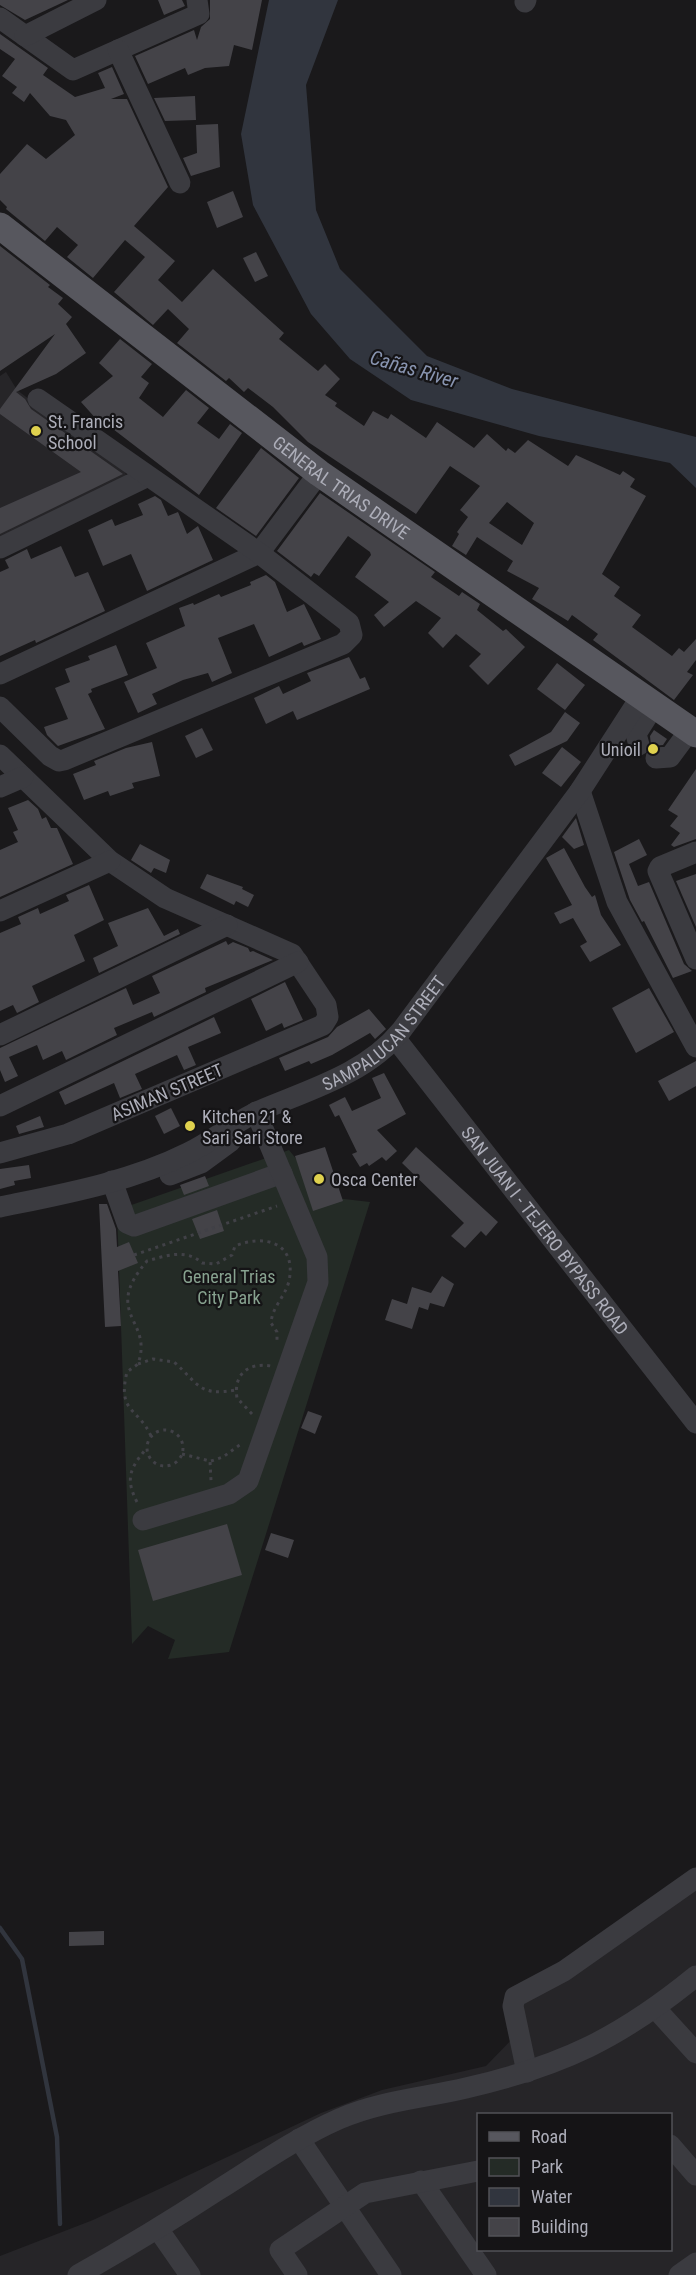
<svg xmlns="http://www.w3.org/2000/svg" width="696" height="2275" viewBox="0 0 696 2275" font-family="'Roboto Condensed',sans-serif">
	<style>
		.built { fill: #262528; fill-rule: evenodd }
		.green { fill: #242b26 }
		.water { fill: #31353e }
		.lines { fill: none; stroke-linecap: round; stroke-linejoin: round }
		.stream { stroke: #31353e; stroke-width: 4.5 }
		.building { fill: #444348; fill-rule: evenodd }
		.path { stroke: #414147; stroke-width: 3; stroke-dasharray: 3 4.5; stroke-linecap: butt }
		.minor { stroke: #3b3b40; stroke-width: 21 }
		.major { stroke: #57575e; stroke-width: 27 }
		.poi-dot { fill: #dfd14e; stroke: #151416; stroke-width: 2 }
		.labels { text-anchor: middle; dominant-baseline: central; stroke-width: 4.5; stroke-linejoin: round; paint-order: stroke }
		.poi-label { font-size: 18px; fill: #adaeb9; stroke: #151416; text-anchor: start }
		.street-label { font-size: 18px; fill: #adaeb9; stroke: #151416 }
		.park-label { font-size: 18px; fill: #87a28f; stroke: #151416 }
		.water-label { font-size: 20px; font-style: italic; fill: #8894b0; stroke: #151416 }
	</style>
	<rect width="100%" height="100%" fill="#1a191b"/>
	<g class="built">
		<polygon points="6,372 17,390 125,472 128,481 0,541 0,376"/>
		<path d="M696 1870V2275H0V2256L93 2220 321 2113 382 2090 486 2066 514 2037 506 1996 568 1961ZM478 2114H670V2250H478Z"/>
	</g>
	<polygon class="green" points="289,1150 327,1197 370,1202 229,1652 168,1659 175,1640 148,1626 132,1644 117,1210"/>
	<polygon class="water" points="269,0 338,0 306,85 316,210 340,269 427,356 512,389 696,437 696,488 670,463 539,436 411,400 350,359 311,314 253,205 241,134"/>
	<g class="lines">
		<polyline class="stream" points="0,1928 22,1959 57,2137 60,2224"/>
	</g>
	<g class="building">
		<polygon points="0,0 68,0 25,20 0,5"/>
		<polygon points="158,0 182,0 185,6 164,15"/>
		<polygon points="210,0 262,0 252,50 234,45 229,66 205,68 188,75 185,68 148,84 135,56 194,30 197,40 201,27 210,19"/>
		<path d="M0 34 48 68 43 75 75 97 105 88 98 73 112 67 124 94 111 99H127L168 187 134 226 175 261 158 280 182 302 213 269 284 333 279 339 318 371 325 364 340 379 325 395 337 403 335 406 364 426 373 411 388 419 391 414 426 438 437 422 474 448 487 434 506 451 508 448 515 453 528 440 568 466 576 455 620 475 623 471 635 479 630 487 646 496 602 574 620 587 614 596 641 615 632 627 672 656 679 648 684 652 696 639V660L687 672 693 675 674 700 593 640 598 634 572 615 568 621 532 599 539 588 507 571 513 561 477 537 466 555 452 546 459 534 457 532 468 517 460 510 480 486 450 466 416 514 308 442 273 407 248 388 244 392 229 378 226 381 177 343 189 329 168 309 153 325 114 292 145 257 125 240 93 278 67 257 78 245 57 227 45 241 6 209 7 207 0 200V174L27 144 46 159 75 135 66 120 50 116 30 93 24 102 12 93 17 87 2 76 15 59 0 49ZM507 502 534 523 522 545 489 523Z"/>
		<polygon points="195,96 196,120 165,121 154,98"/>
		<polygon points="218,124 220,167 191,176 183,158 197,153 196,125"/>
		<polygon points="233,191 243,217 217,228 207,202"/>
		<polygon points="0,246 50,285 48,287 63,298 58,304 72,317 66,324 86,353 56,374 16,392 25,399 31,409 123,474 0,534 0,508 81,472 0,414 0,409 55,334 0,371"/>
		<polygon points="256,252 268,276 255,282 243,258"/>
		<polygon points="120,339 152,364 141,377 149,383 139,398 163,417 186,390 209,408 197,423 219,439 230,424 242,433 199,495 100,419 98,421 81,402 113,376 99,363"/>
		<polygon points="261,448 299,478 256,536 216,508"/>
		<polygon points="320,493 435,572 431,577 459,596 462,592 480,604 477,610 503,631 506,629 525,647 488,685 469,666 481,654 456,634 443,648 428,633 441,618 416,601 384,627 374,615 389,602 355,577 371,555 370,552 348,536 319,576 314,573 311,577 277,551"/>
		<polygon points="155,496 161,500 168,516 178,512 187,534 198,526 213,560 147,591 131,554 103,566 88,530 112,519 115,526 143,515 138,504"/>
		<polygon points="61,546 75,577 88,572 105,611 36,643 35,640 0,656 0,572 9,568 5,560 27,549 31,559"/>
		<polygon points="266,575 275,582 287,612 304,604 321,639 304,646 302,642 269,657 254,624 218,638 232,673 212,682 208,673 183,680 152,694 157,704 138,713 124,682 157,668 146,643 185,626 179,608 193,603 194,605 219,594 221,597 251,585 250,582"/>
		<polygon points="116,645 128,675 91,689 92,692 88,694 105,729 58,746 47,735 44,727 68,719 55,688 70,682 65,669 90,660 88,656"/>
		<polygon points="349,657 360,679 365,677 370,689 297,720 293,711 266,724 254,698 279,686 283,694 311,681 307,673"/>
		<polygon points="557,663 585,685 565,710 537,689"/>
		<polygon points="565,712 580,723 567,741 515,766 509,755 551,732"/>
		<polygon points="202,728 213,750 196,758 185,736"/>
		<polygon points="654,730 667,739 663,745 651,746 650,736"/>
		<polygon points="152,742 160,776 132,783 134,788 110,796 108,791 84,800 73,774 96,765 94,761 126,748"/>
		<polygon points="562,747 581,762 561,787 542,773"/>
		<polygon points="696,769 696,839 674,847 671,845 680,833 670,826 678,816 668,810"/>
		<polygon points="28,800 38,809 42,819 46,817 51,828 57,828 73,864 0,897 0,850 18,842 13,832 18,830 8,808"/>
		<polygon points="576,818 584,845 574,849 562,837"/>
		<polygon points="639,839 647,855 629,864 638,886 649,882 684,964 692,971 673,978 644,921 642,922 630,900 614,852"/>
		<polygon points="140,844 170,860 166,873 154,868 151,873 131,860"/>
		<polygon points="564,848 585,887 592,897 595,895 601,915 621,945 590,962 580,946 587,942 573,918 560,924 554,913 572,905 546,858"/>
		<polygon points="207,874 243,887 242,889 254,895 248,907 236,901 234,905 200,888"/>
		<polygon points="696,874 696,927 676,881"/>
		<polygon points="89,885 104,920 74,935 85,961 32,986 39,1002 17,1013 13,1005 0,1011 0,933 21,924 18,917 38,908 40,914 69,901 66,895"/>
		<polygon points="148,908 164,936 178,929 180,934 99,973 93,958 118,946 108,923"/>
		<polygon points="226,941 228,945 233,942 248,948 250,952 253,951 273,960 205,988 206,992 154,1017 152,1012 114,1028 117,1035 66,1060 62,1051 43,1060 37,1045 9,1057 18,1076 5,1082 0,1070 0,1048 126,988 133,1005 160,993 152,976"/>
		<polygon points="285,982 303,1020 284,1028 282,1023 266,1031 251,999"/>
		<polygon points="649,988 674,1032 636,1053 612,1008"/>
		<polygon points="369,1009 386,1029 375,1039 370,1033 332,1055 311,1064 309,1061 285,1071 279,1058 328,1037 337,1027"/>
		<polygon points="214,1017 221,1033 188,1047 196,1065 184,1070 177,1055 135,1074 142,1089 120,1098 114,1083 65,1105 59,1092"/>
		<polygon points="696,1061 696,1086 669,1101 658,1081"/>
		<polygon points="384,1073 406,1114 377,1130 397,1151 386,1161 382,1157 369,1166 367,1163 360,1167 352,1154 357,1152 339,1115 335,1117 329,1105 345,1097 352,1111 381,1098 372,1078"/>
		<polygon points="171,1108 180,1126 164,1134 155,1116"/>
		<polygon points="40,1116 44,1127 19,1134 16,1126"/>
		<polygon points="325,1147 343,1201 313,1211 295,1156"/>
		<polygon points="416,1147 498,1222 486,1236 481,1231 465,1248 451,1236 464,1223 402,1163"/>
		<polygon points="29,1165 31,1178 14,1181 15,1185 0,1189 0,1169"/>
		<polygon points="205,1176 209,1186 184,1195 180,1185"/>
		<polygon points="99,1204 107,1204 116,1229 117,1247 129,1242 138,1263 118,1271 121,1326 105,1327"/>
		<polygon points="217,1210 224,1231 200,1239 192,1219"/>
		<polygon points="442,1276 454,1284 444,1307 430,1303 428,1310 419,1307 412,1329 385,1320 392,1299 407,1304 412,1287 431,1293"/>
		<polygon points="308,1411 322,1416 315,1434 301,1428"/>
		<polygon points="227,1524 242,1575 153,1601 138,1550"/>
		<polygon points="271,1533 294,1540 288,1558 265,1550"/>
		<polygon points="104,1931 104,1945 69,1946 69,1932"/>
	</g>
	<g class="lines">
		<g class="path">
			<polyline points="134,1255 277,1206"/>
			<path d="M138 1364 153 1359 174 1362C198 1383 199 1397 235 1390"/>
			<path d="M252 1414 237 1398C233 1374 249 1362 271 1366"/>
			<circle cx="165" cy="1448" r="18"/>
			<path d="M151 1436C138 1407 117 1413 127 1372L138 1364C154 1319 101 1315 147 1261 165 1256 186 1248 202 1263L216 1264 232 1255 235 1246C264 1234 297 1242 289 1281 285 1297 272 1307 271 1323L277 1332V1341"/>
			<polyline points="182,1454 210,1461 211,1481"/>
			<polyline points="211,1461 223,1457 241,1444"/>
			<path d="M137 1502C125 1479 130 1468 146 1449"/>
		</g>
		<g class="minor">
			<polyline points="525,2 526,0"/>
			<polyline points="0,18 73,70 199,14 197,0"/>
			<polyline points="25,36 96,0"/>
			<polyline points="118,50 180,183"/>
			<polyline points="0,548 146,477"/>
			<polyline points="0,674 259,553 319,473"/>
			<polyline points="0,707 50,756 59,761 64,760 343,644 352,635 349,623 259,553 38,399"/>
			<polyline points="639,745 636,734 655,704"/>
			<polyline points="0,755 110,861 165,898 292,954 326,1005 328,1017 323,1025 68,1134 0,1153"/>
			<polyline points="656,758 670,757 690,730"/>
			<polyline points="0,787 23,777"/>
			<polyline points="580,791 617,902 696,1047"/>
			<polyline points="696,852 660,867 658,871 696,959"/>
			<polyline points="0,911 110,861"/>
			<polyline points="0,1035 227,925"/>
			<path id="s1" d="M395 1038 696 1423"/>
			<polyline points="0,1106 298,962"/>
			<polyline points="170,1175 201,1163 231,1141"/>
			<polyline points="112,1181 127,1223 134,1226 282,1173"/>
			<path id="s2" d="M0 1207C63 1194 130 1182 188 1153 213 1141 234 1122 259 1111 308 1090 366 1074 401 1031L580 791 642 695"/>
			<polyline points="143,1520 229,1494 248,1481 318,1282 317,1257 256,1112"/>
			<polyline points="656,2009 696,2053"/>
			<polyline points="527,2072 513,2006 515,1997 564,1971 696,1878"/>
			<polyline points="299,2139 391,2275"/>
			<polyline points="670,2145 696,2175"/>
			<polyline points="421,2181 486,2275"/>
			<polyline points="158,2229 190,2275"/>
			<path d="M78 2275C126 2248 172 2220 218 2190 258 2165 296 2138 339 2119 380 2101 424 2098 466 2088 562 2066 620 2038 696 1976"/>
			<polyline points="297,2275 280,2250 365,2193 478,2171"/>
			<polyline points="679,2275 696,2263"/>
		</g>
		<path class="major" id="s3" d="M0 226 319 473 696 734"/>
	</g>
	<g class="poi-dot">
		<circle cx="36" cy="431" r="6"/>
		<circle cx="653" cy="749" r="6"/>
		<circle cx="190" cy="1126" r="6"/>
		<circle cx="319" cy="1179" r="6"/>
	</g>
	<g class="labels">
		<g class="poi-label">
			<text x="48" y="421">St. Francis<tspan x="48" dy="21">School</tspan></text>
			<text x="641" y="749" text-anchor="end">Unioil</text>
			<text x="202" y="1116">Kitchen 21 &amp;<tspan x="202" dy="21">Sari Sari Store</tspan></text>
			<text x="331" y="1179">Osca Center</text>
		</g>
		<g class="street-label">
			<text stroke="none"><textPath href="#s3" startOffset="430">GENERAL TRIAS DRIVE</textPath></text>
			<text stroke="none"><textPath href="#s2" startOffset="429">SAMPALUCAN STREET</textPath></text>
			<text transform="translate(167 1092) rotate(-23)">ASIMAN STREET</text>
			<text stroke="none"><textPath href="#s1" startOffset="244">SAN JUAN I - TEJERO BYPASS ROAD</textPath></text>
		</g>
		<g class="park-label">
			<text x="229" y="1276">General Trias<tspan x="229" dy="21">City Park</tspan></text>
		</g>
		<g class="water-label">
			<text transform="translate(414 369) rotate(16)">Cañas River</text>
		</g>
	</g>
	<rect x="477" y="2113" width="195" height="138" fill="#151416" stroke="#525257" stroke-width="1.5"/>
	<rect x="489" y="2132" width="30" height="9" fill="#57575e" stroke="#525257" stroke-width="1.5"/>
	<text x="531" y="2143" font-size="18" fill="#adaeb9">Road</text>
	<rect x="489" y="2158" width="30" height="18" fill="#242b26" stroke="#525257" stroke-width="1.5"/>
	<text x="531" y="2173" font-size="18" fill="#adaeb9">Park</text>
	<rect x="489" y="2188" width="30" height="18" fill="#31353e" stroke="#525257" stroke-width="1.5"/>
	<text x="531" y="2203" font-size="18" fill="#adaeb9">Water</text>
	<rect x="489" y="2218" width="30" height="18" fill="#444348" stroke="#525257" stroke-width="1.5"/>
	<text x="531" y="2233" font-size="18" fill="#adaeb9">Building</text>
</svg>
